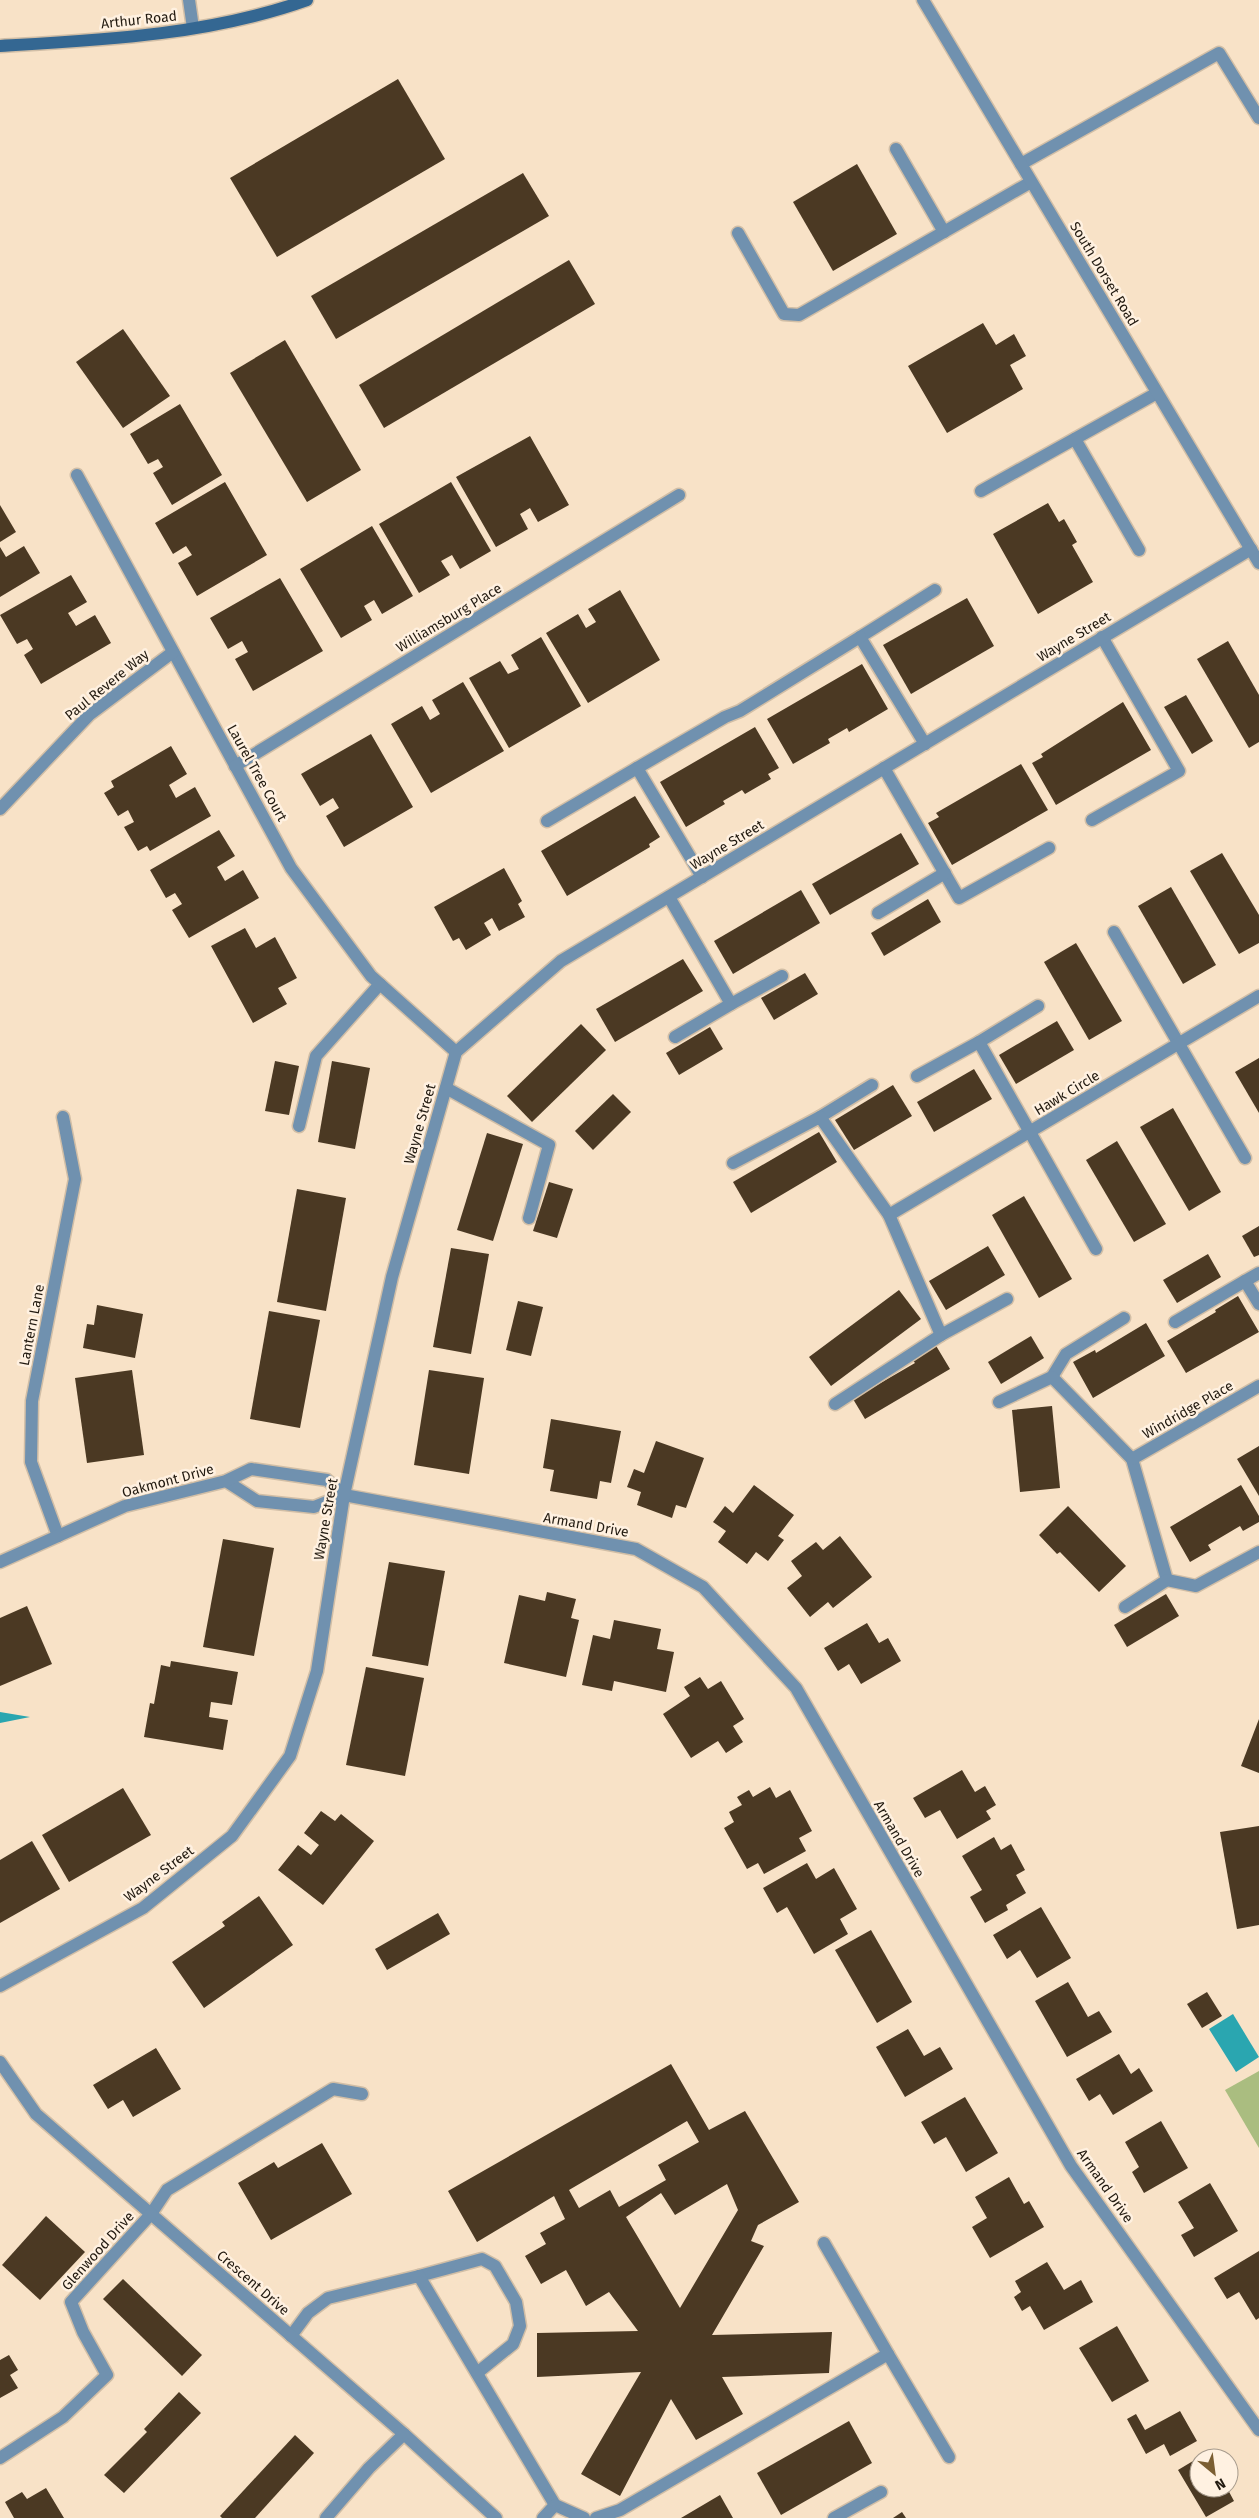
<svg xmlns="http://www.w3.org/2000/svg" width="1259" height="2518" viewBox="0 0 1259 2518" font-family="'Fira Sans',sans-serif">
	<style>
		.green { fill: #aabd80 }
		.water { fill: #2aa6b0 }
		.building { fill: #4b3923; fill-rule: evenodd }
		.lines { fill: none; stroke-linecap: round; stroke-linejoin: round }
		.service-casing { stroke: #d1bea6; stroke-width: 15 }
		.minor-casing { stroke: #d1bea6; stroke-width: 15 }
		.secondary-casing { stroke: #d1bea6; stroke-width: 15 }
		.service { stroke: #7091af; stroke-width: 12 }
		.minor { stroke: #7091af; stroke-width: 12 }
		.secondary { stroke: #346792; stroke-width: 12 }
		.labels { text-anchor: middle; dominant-baseline: central; stroke-width: 5; stroke-linejoin: round; paint-order: stroke }
		.street-label { font-size: 14px; fill: #221a10; stroke: #fff1e1 }
	</style>
	<rect width="100%" height="100%" fill="#f8e2c7"/>
	<polygon class="green" points="1259,2071 1259,2148 1225,2090"/>
	<g class="water">
		<polygon points="0,1712 30,1717 0,1723"/>
		<polygon points="1233,2014 1259,2057 1236,2072 1209,2029"/>
	</g>
	<g class="building">
		<polygon points="398,79 445,159 277,257 230,178"/>
		<polygon points="857,164 897,234 833,271 793,202"/>
		<polygon points="523,173 549,216 336,339 311,296"/>
		<polygon points="569,260 595,304 384,428 359,385"/>
		<polygon points="983,323 996,345 1014,334 1026,356 1010,365 1023,389 947,433 908,366"/>
		<polygon points="123,329 170,396 123,428 76,362"/>
		<polygon points="285,340 361,470 307,502 230,373"/>
		<polygon points="180,404 222,475 172,505 153,473 163,467 158,459 148,464 130,434"/>
		<polygon points="530,436 569,505 538,522 530,508 520,514 528,529 496,547 456,477"/>
		<polygon points="225,482 267,555 197,596 178,563 192,555 186,546 173,554 155,523"/>
		<polygon points="451,482 491,551 460,569 452,555 441,561 450,575 419,593 379,524"/>
		<polygon points="1048,503 1059,522 1064,519 1077,542 1072,545 1093,582 1038,614 993,534"/>
		<polygon points="0,505 16,532 0,542"/>
		<polygon points="372,526 413,596 382,614 374,600 364,606 372,620 341,638 300,569"/>
		<polygon points="24,546 40,573 0,597 0,547 6,557"/>
		<polygon points="71,575 87,602 68,613 76,626 95,615 111,643 41,684 24,655 33,649 27,639 17,644 0,615"/>
		<polygon points="280,578 323,651 253,691 235,659 248,652 242,641 228,649 210,618"/>
		<polygon points="620,590 660,660 588,703 546,633 578,614 586,628 596,622 588,609"/>
		<polygon points="967,598 994,646 911,694 883,645"/>
		<polygon points="541,637 581,706 509,748 469,678 500,661 508,674 519,669 511,655"/>
		<polygon points="1228,641 1259,695 1259,742 1249,748 1197,659"/>
		<polygon points="862,664 888,709 849,732 847,728 828,739 830,743 793,764 767,719"/>
		<polygon points="463,682 504,751 431,793 391,724 422,706 430,720 440,714 432,700"/>
		<polygon points="1186,695 1213,741 1192,754 1164,707"/>
		<polygon points="1123,702 1151,750 1056,805 1032,763 1043,757 1041,754"/>
		<polygon points="755,727 779,768 768,774 771,779 745,794 742,790 723,801 725,804 686,827 660,782"/>
		<polygon points="371,734 413,807 344,847 326,816 339,808 333,798 320,806 301,774"/>
		<polygon points="171,746 187,774 169,785 176,798 195,787 211,816 150,851 147,846 138,851 124,827 134,822 128,810 118,816 104,793 114,787 111,781"/>
		<polygon points="1021,764 1048,810 952,865 928,823 939,817 936,813"/>
		<polygon points="635,796 660,837 649,844 650,847 567,896 541,851"/>
		<polygon points="219,830 235,856 217,867 225,881 243,870 259,898 189,938 172,910 182,904 175,893 166,898 150,870"/>
		<polygon points="901,833 919,864 830,915 812,884"/>
		<polygon points="1222,853 1259,915 1259,943 1239,954 1190,871"/>
		<polygon points="504,868 522,901 518,904 525,917 499,931 492,918 484,923 491,935 466,950 459,938 453,941 434,907"/>
		<polygon points="1171,887 1216,965 1183,984 1138,906"/>
		<polygon points="801,890 820,923 733,974 714,941"/>
		<polygon points="928,899 941,922 884,956 871,933"/>
		<polygon points="245,928 256,948 275,937 297,978 278,988 287,1004 253,1023 211,946"/>
		<polygon points="1076,943 1122,1021 1089,1040 1044,962"/>
		<polygon points="683,959 703,991 615,1042 596,1009"/>
		<polygon points="805,973 818,994 774,1020 761,998"/>
		<polygon points="1057,1021 1074,1050 1016,1084 999,1055"/>
		<polygon points="581,1024 606,1050 532,1122 507,1096"/>
		<polygon points="710,1027 723,1049 679,1075 666,1053"/>
		<polygon points="1259,1058 1259,1113 1235,1072"/>
		<polygon points="275,1061 299,1066 289,1115 265,1111"/>
		<polygon points="332,1061 370,1068 355,1149 318,1142"/>
		<polygon points="974,1069 992,1099 934,1132 917,1102"/>
		<polygon points="893,1085 912,1116 854,1150 835,1120"/>
		<polygon points="613,1094 631,1112 593,1150 575,1131"/>
		<polygon points="1173,1108 1221,1192 1189,1211 1140,1127"/>
		<polygon points="819,1132 837,1162 751,1213 733,1182"/>
		<polygon points="487,1133 523,1144 493,1241 457,1230"/>
		<polygon points="1117,1141 1166,1224 1134,1242 1086,1160"/>
		<polygon points="549,1182 573,1189 557,1238 533,1231"/>
		<polygon points="297,1189 346,1198 326,1311 277,1302"/>
		<polygon points="1024,1196 1072,1279 1039,1298 992,1215"/>
		<polygon points="1259,1226 1259,1255 1254,1257 1242,1236"/>
		<polygon points="988,1246 1005,1275 946,1310 929,1281"/>
		<polygon points="451,1248 489,1254 471,1354 433,1347"/>
		<polygon points="1208,1254 1221,1277 1177,1303 1163,1280"/>
		<polygon points="899,1290 921,1319 831,1386 809,1357"/>
		<polygon points="1238,1296 1259,1332 1186,1373 1167,1341 1216,1312 1215,1310"/>
		<polygon points="518,1301 543,1307 531,1356 506,1350"/>
		<polygon points="97,1305 143,1314 135,1358 83,1348 87,1324 94,1325"/>
		<polygon points="269,1311 320,1320 300,1428 250,1419"/>
		<polygon points="1146,1323 1165,1356 1093,1398 1073,1362 1095,1350 1096,1353"/>
		<polygon points="1031,1336 1044,1358 1001,1384 988,1362"/>
		<polygon points="935,1344 950,1369 865,1419 853,1399 915,1363 911,1358"/>
		<polygon points="132,1370 144,1455 87,1463 75,1378"/>
		<polygon points="429,1370 484,1378 469,1474 414,1465"/>
		<polygon points="1052,1406 1060,1488 1020,1492 1012,1410"/>
		<polygon points="551,1419 621,1431 611,1483 600,1481 597,1499 550,1491 554,1470 543,1468"/>
		<polygon points="656,1441 704,1458 686,1508 676,1505 672,1518 637,1505 641,1492 627,1487 634,1469 644,1473"/>
		<polygon points="1259,1446 1259,1496 1237,1459"/>
		<polygon points="754,1485 794,1515 778,1536 784,1540 768,1561 756,1552 747,1564 718,1542 726,1531 713,1522 725,1506 733,1513"/>
		<polygon points="1241,1485 1259,1516 1259,1522 1243,1531 1240,1526 1208,1545 1211,1550 1190,1562 1170,1527"/>
		<polygon points="1068,1506 1126,1566 1099,1592 1060,1552 1057,1554 1039,1535"/>
		<polygon points="840,1536 872,1577 833,1608 828,1602 810,1617 787,1588 802,1576 791,1561 816,1542 823,1550"/>
		<polygon points="223,1539 274,1548 254,1656 203,1647"/>
		<polygon points="389,1562 445,1571 428,1666 372,1656"/>
		<polygon points="547,1592 576,1599 571,1618 579,1620 566,1677 504,1663 519,1595 545,1601"/>
		<polygon points="1166,1594 1179,1616 1127,1647 1114,1625"/>
		<polygon points="27,1606 52,1664 0,1686 0,1618"/>
		<polygon points="614,1620 661,1629 657,1649 674,1652 666,1692 614,1681 612,1691 582,1685 593,1635 610,1639"/>
		<polygon points="867,1623 879,1643 888,1638 901,1661 861,1684 849,1664 838,1671 824,1648"/>
		<polygon points="171,1661 238,1672 232,1705 211,1702 209,1717 228,1720 223,1750 144,1737 150,1703 154,1704 161,1665 170,1667"/>
		<polygon points="366,1667 424,1678 405,1776 346,1765"/>
		<polygon points="700,1677 708,1689 721,1681 744,1719 733,1726 743,1742 726,1753 718,1741 691,1758 663,1714 690,1696 684,1687"/>
		<polygon points="1259,1719 1259,1773 1241,1766"/>
		<polygon points="962,1770 975,1792 985,1786 996,1805 986,1811 991,1819 957,1839 940,1810 925,1818 913,1798"/>
		<polygon points="770,1787 776,1798 790,1790 812,1831 799,1838 806,1851 764,1874 758,1863 747,1869 724,1828 734,1822 729,1812 742,1805 737,1797 749,1790 753,1797"/>
		<polygon points="123,1788 151,1835 69,1882 42,1835"/>
		<polygon points="321,1811 335,1821 341,1814 374,1841 323,1905 278,1870 298,1845 311,1855 319,1845 304,1833"/>
		<polygon points="1259,1826 1259,1925 1237,1929 1220,1832"/>
		<polygon points="994,1837 1001,1850 1011,1844 1025,1870 1016,1875 1026,1893 1006,1905 1008,1910 985,1923 970,1897 982,1890 962,1856"/>
		<polygon points="32,1841 60,1889 0,1923 0,1860"/>
		<polygon points="807,1863 816,1879 834,1868 857,1909 840,1919 848,1934 814,1954 787,1907 777,1913 763,1888"/>
		<polygon points="259,1896 293,1945 204,2008 172,1962 225,1926 222,1922"/>
		<polygon points="1041,1907 1071,1958 1037,1978 1020,1950 1007,1959 993,1935"/>
		<polygon points="438,1913 450,1934 387,1970 375,1949"/>
		<polygon points="871,1930 912,2002 877,2023 835,1950"/>
		<polygon points="1068,1982 1088,2017 1099,2011 1112,2032 1067,2057 1035,2001"/>
		<polygon points="1207,1992 1222,2016 1202,2028 1187,2004"/>
		<polygon points="908,2029 924,2056 940,2047 953,2069 905,2097 876,2047"/>
		<polygon points="156,2048 181,2089 133,2117 123,2100 108,2109 93,2085"/>
		<polygon points="1119,2054 1131,2074 1139,2068 1153,2091 1113,2115 1100,2094 1089,2101 1076,2079"/>
		<path d="M671 2064 709 2130 745 2111 799 2202 758 2225 751 2241 764 2246 712 2335 832 2332 829 2373 722 2377 743 2414 696 2440 671 2399 620 2496 581 2474 641 2372 537 2377V2333L638 2331 609 2292 586 2306 566 2270 541 2284 525 2256 546 2244 540 2233 565 2219 554 2196 477 2242 448 2191ZM687 2121 699 2142 658 2165 666 2180 619 2207 610 2190 579 2208 569 2190ZM727 2184 738 2210 680 2308 626 2217 661 2193 675 2215Z"/>
		<polygon points="965,2097 998,2153 966,2172 946,2137 934,2144 921,2122"/>
		<polygon points="1161,2121 1188,2168 1144,2193 1132,2172 1139,2167 1125,2142"/>
		<polygon points="322,2143 352,2194 271,2240 238,2183 274,2162 278,2168"/>
		<polygon points="1009,2177 1024,2204 1029,2201 1044,2227 990,2258 972,2227 987,2218 975,2197"/>
		<polygon points="1210,2183 1238,2231 1194,2257 1181,2235 1194,2228 1178,2202"/>
		<polygon points="46,2216 85,2252 40,2300 2,2265"/>
		<polygon points="1259,2251 1259,2318 1256,2320 1239,2292 1227,2299 1214,2278"/>
		<polygon points="1047,2262 1064,2290 1081,2280 1093,2302 1044,2330 1030,2306 1022,2311 1014,2297 1021,2292 1015,2281"/>
		<polygon points="123,2279 202,2355 182,2376 103,2299"/>
		<polygon points="1117,2326 1149,2381 1112,2402 1079,2348"/>
		<polygon points="9,2355 18,2370 10,2375 18,2388 0,2398 0,2360"/>
		<polygon points="179,2392 201,2413 124,2493 104,2475 147,2432 144,2429"/>
		<polygon points="1180,2411 1197,2441 1170,2456 1164,2444 1146,2454 1127,2419 1136,2414 1145,2430"/>
		<polygon points="849,2421 872,2463 781,2515 757,2473"/>
		<polygon points="295,2435 314,2453 255,2518 222,2518 220,2516"/>
		<polygon points="1198,2458 1199,2488 1227,2488 1234,2501 1206,2517 1178,2470"/>
		<polygon points="46,2488 64,2518 14,2518 5,2502 22,2492 27,2499"/>
		<polygon points="720,2495 733,2518 681,2518"/>
		<polygon points="902,2512 906,2518 893,2518"/>
	</g>
	<g class="lines">
		<defs>
			<g id="service">
				<polyline points="189,0 193,28"/>
				<polyline points="896,149 944,232"/>
				<polyline points="1021,164 1219,53 1259,118"/>
				<polyline points="738,233 784,314 799,315 1031,182"/>
				<polyline points="1075,439 1139,550"/>
				<polyline points="981,491 1157,393"/>
				<polyline points="925,744 860,637 935,590"/>
				<polyline points="637,768 725,717 740,711 860,637"/>
				<polyline points="884,768 959,898 1049,848"/>
				<polyline points="1092,820 1179,771 1102,637"/>
				<polyline points="547,821 637,768 702,877"/>
				<polyline points="669,897 731,1004 782,976"/>
				<polyline points="878,913 945,873"/>
				<polyline points="1114,932 1245,1158"/>
				<polyline points="675,1037 731,1004"/>
				<polyline points="979,1042 1038,1006"/>
				<polyline points="917,1076 979,1042 1096,1249"/>
				<polyline points="446,1088 549,1145 529,1218"/>
				<polyline points="820,1117 872,1085"/>
				<polyline points="299,1126 316,1056 380,984"/>
				<polyline points="733,1163 820,1117 889,1215 941,1335 1007,1299"/>
				<polyline points="1245,1281 1259,1273"/>
				<polyline points="1175,1322 1245,1281 1259,1304"/>
				<polyline points="1052,1377 1066,1354 1124,1318"/>
				<polyline points="999,1402 1052,1377 1132,1459 1167,1580 1196,1586 1259,1552"/>
				<polyline points="835,1404 941,1335"/>
				<polyline points="1125,1607 1167,1580"/>
				<polyline points="151,2214 167,2190 333,2089 362,2094"/>
				<polyline points="419,2276 482,2259 495,2266 516,2302 520,2326 513,2344 477,2373"/>
				<polyline points="291,2336 308,2313 328,2298 419,2276 555,2505 584,2518"/>
				<polyline points="888,2354 949,2457"/>
				<polyline points="543,2518 555,2505"/>
				<polyline points="596,2518 620,2510 888,2354 824,2243"/>
				<polyline points="834,2518 881,2492"/>
			</g>
			<g id="minor">
				<polyline points="923,0 1259,563"/>
				<polyline points="77,475 291,868 371,976 456,1052"/>
				<polyline points="235,766 679,495"/>
				<polyline points="0,809 89,715 173,652"/>
				<polyline points="889,1215 1259,996"/>
				<polyline points="1132,1459 1259,1386"/>
				<polyline points="226,1481 257,1501 314,1507 344,1495"/>
				<polyline points="344,1495 636,1549 703,1587 796,1688 1071,2166 1259,2430"/>
				<polyline points="58,1536 31,1462 32,1401 75,1179 63,1117"/>
				<polyline points="0,1562 125,1506 226,1481 251,1469 327,1480 344,1495"/>
				<polyline points="0,1986 143,1908 232,1836 290,1756 317,1671 344,1495 392,1277 456,1052 561,961 1251,549"/>
				<polyline points="0,2062 36,2114 404,2434 496,2518"/>
				<polyline points="0,2458 63,2417 107,2375 83,2332 71,2302 151,2214"/>
				<polyline points="326,2518 369,2468 404,2434"/>
			</g>
			<path id="secondary" d="M0 46C103 40 209 35 307 0"/>
		</defs>
		<use href="#service" class="service-casing"/>
		<use href="#minor" class="minor-casing"/>
		<use href="#secondary" class="secondary-casing"/>
		<use href="#service" class="service"/>
		<use href="#minor" class="minor"/>
		<use href="#secondary" class="secondary"/>
	</g>
	<g class="labels">
		<g class="street-label">
			<text transform="translate(139 20) rotate(-6)">Arthur Road</text>
			<text transform="translate(1104 274) rotate(59)">South Dorset Road</text>
			<text transform="translate(449 618) rotate(-31)">Williamsburg Place</text>
			<text transform="translate(1074 637) rotate(-31)">Wayne Street</text>
			<text transform="translate(107 685) rotate(-39)">Paul Revere Way</text>
			<text transform="translate(257 773) rotate(61)">Laurel Tree Court</text>
			<text transform="translate(727 845) rotate(-31)">Wayne Street</text>
			<text transform="translate(1067 1093) rotate(-31)">Hawk Circle</text>
			<text transform="translate(420 1124) rotate(-74)">Wayne Street</text>
			<text transform="translate(32 1325) rotate(-79)">Lantern Lane</text>
			<text transform="translate(1188 1410) rotate(-30)">Windridge Place</text>
			<text transform="translate(168 1481) rotate(-15)">Oakmont Drive</text>
			<text transform="translate(326 1519) rotate(-80)">Wayne Street</text>
			<text transform="translate(586 1525) rotate(10)">Armand Drive</text>
			<text transform="translate(899 1839) rotate(60)">Armand Drive</text>
			<text transform="translate(159 1874) rotate(-37)">Wayne Street</text>
			<text transform="translate(1105 2186) rotate(55)">Armand Drive</text>
			<text transform="translate(98 2251) rotate(-48)">Glenwood Drive</text>
			<text transform="translate(253 2283) rotate(41)">Crescent Drive</text>
		</g>
	</g>
	<g transform="translate(1214 2473) rotate(151)"><circle r="24" fill="#fff1e1" stroke="#a79b8d"/>
	<path d="M0-4L9 19L0 12L-9 19Z" fill="#7b5e32"/>
	<text y="-8" font-size="14" font-weight="bold" text-anchor="middle" fill="#221a10">N</text>
	</g>
</svg>
